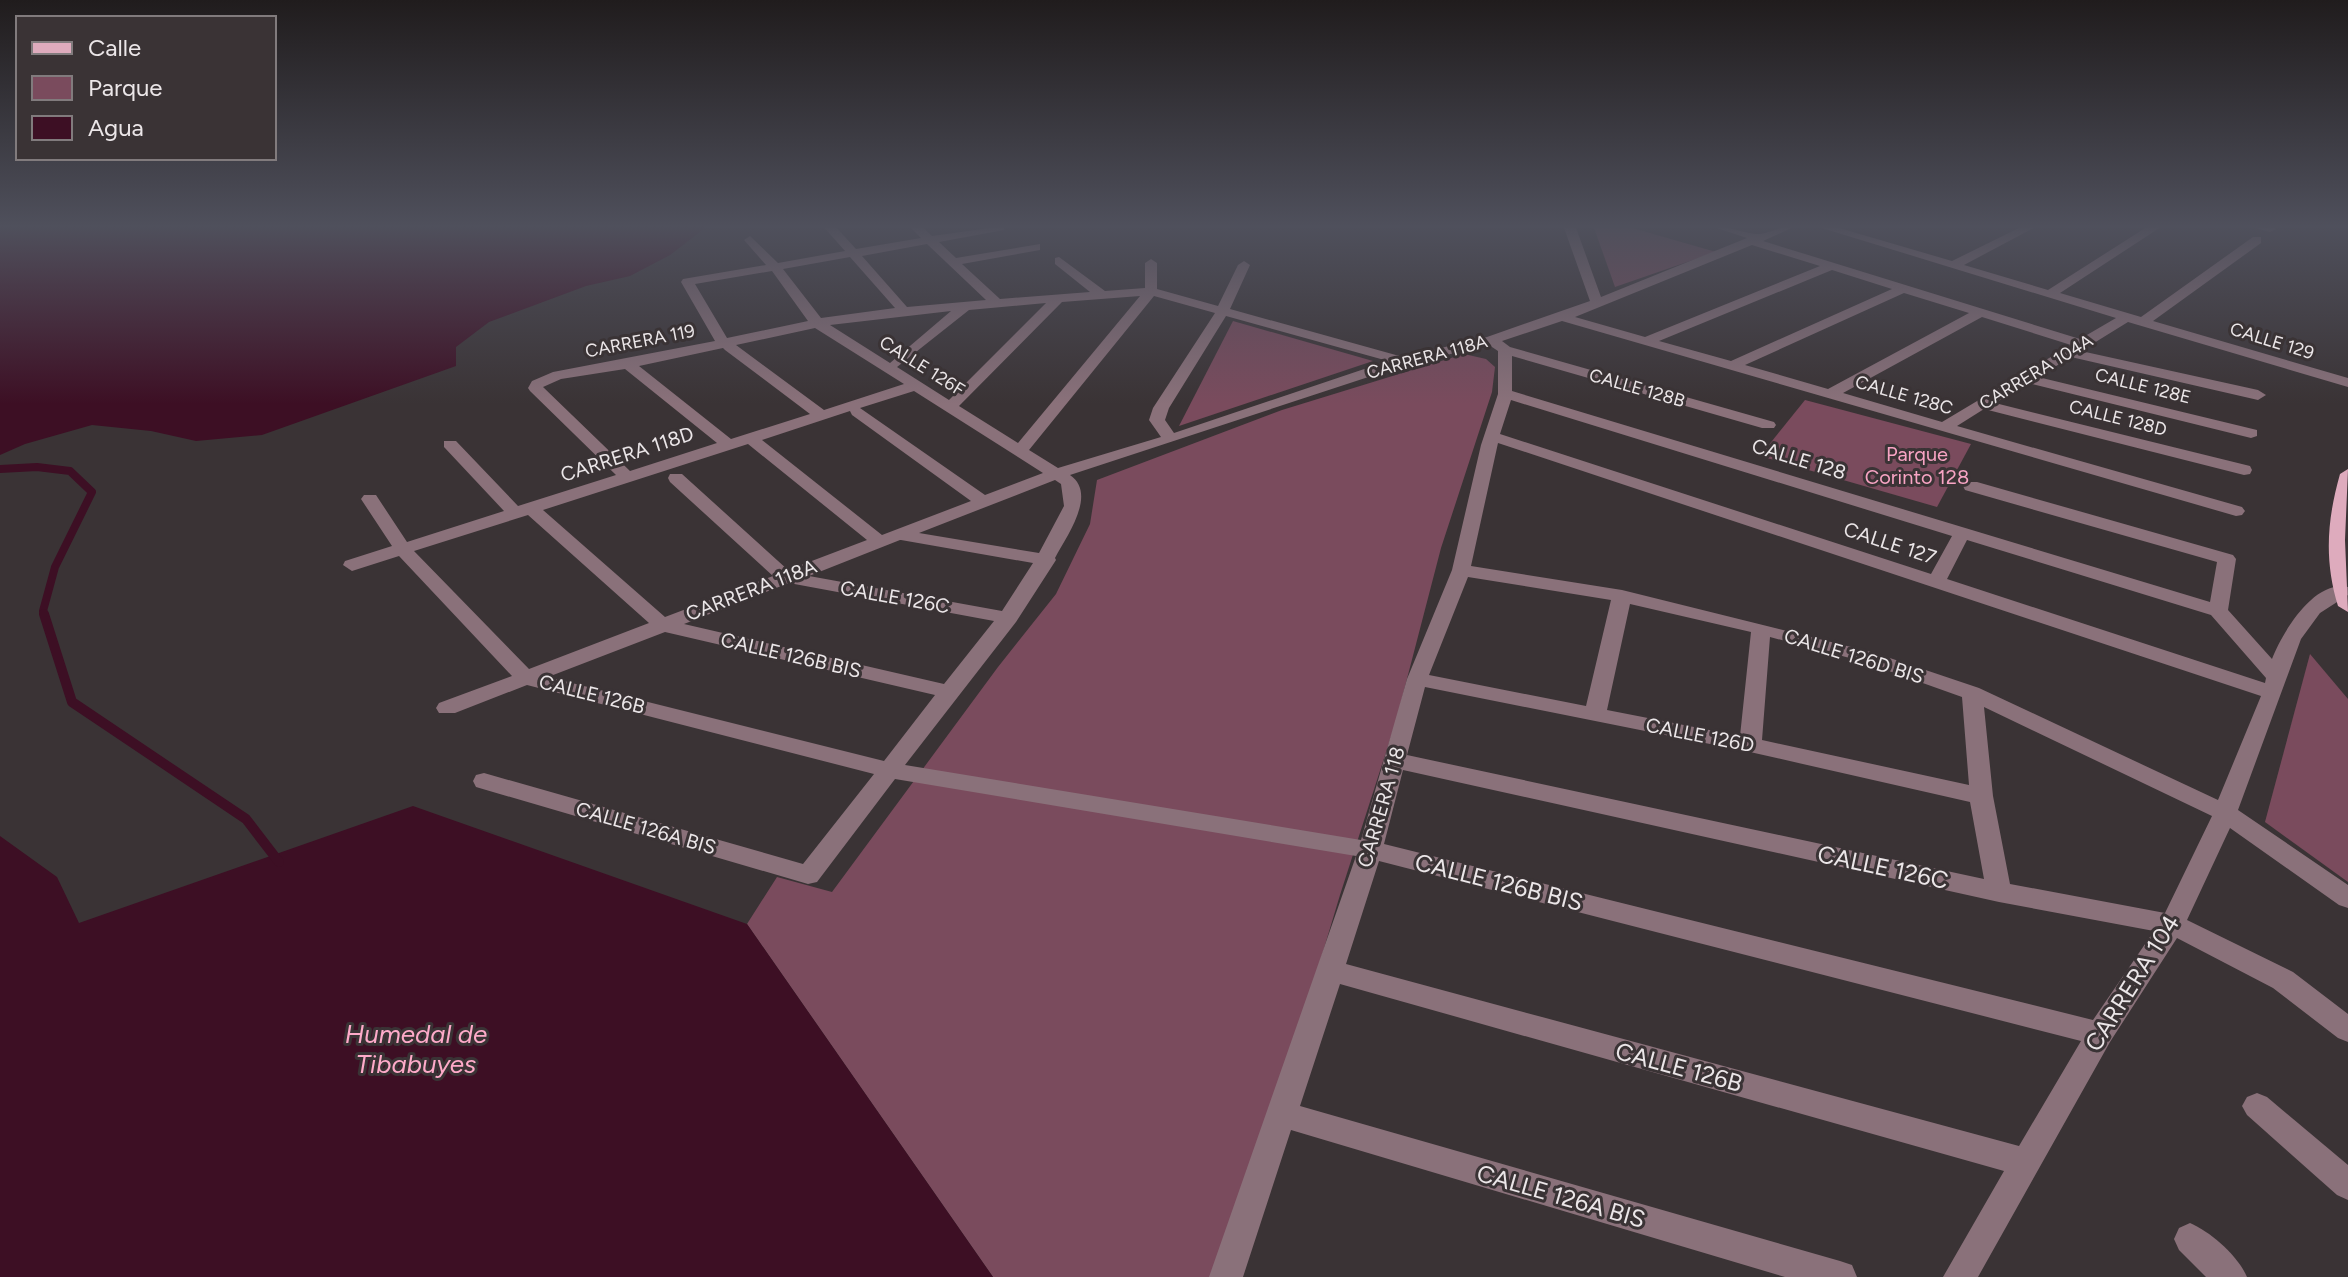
<svg xmlns="http://www.w3.org/2000/svg" width="2348" height="1277" viewBox="0 0 2348 1277" font-family="Figtree,sans-serif">
	<style>
		.green { fill: #7a4b5d }
		.water { fill: #3d0f24 }
		.lines { fill: none; stroke-linecap: round; stroke-linejoin: round }
		.stream-far1 { stroke: #3d0f24; stroke-width: 8 }
		.stream { stroke: #3d0f24; stroke-width: 10 }
		.minor { fill: #8a717a; fill-rule: evenodd }
		.major { fill: #deabbd; fill-rule: evenodd }
		.labels { text-anchor: middle; dominant-baseline: central; stroke-width: 6; stroke-linejoin: round; paint-order: stroke }
		.far-street-label { font-size: 18px; fill: #ebe6e8; stroke: #3a3335 }
		.street-label { font-size: 20px; fill: #ebe6e8; stroke: #3a3335 }
		.park-label { font-size: 20px; fill: #f8a4c4; stroke: #3a3335 }
		.near-street-label { font-size: 24px; fill: #ebe6e8; stroke: #3a3335 }
		.near-water-label { font-size: 26px; font-style: italic; fill: #feaac9; stroke: #3a3335 }
	</style>
	<rect width="100%" height="100%" fill="#3a3335"/>
	<g class="green">
		<polygon points="1593,225 1622,225 1716,252 1615,287"/>
		<polygon points="1233,321 1373,361 1179,426"/>
		<polygon points="1464,354 1486,359 1495,367 1492,392 1441,548 1396,721 1340,895 1237,1238 1222,1277 993,1277 747,924 777,877 832,892 998,667 1056,594 1090,524 1097,480 1282,410"/>
		<polygon points="1805,400 1971,444 1937,507 1760,456"/>
		<polygon points="2310,654 2348,699 2348,882 2265,822"/>
	</g>
	<g class="water">
		<polygon points="0,225 709,225 670,255 630,276 586,286 489,322 456,347 456,366 262,435 196,441 151,431 92,425 25,444 0,455"/>
		<polygon points="413,806 747,924 993,1277 0,1277 0,836 57,877 79,923"/>
	</g>
	<g class="lines">
		<polyline class="stream-far1" points="0,469 37,467 70,471 92,492 55,567 43,611 45,616"/>
		<polyline class="stream" points="44,614 72,702 246,819 279,862"/>
		<g class="minor">
			<path d="M822 225H834L856 249 921 238 908 225H920L932 236 1004 226V230L939 242 956 258 1040 244V250L962 264 1000 299 1090 292 1055 264V258L1059 257 1105 291 1145 288V263L1151 259 1157 263V289L1218 306 1238 265 1244 261 1250 265 1230 309 1403 357 1487 337 1590 301 1563 225H1575L1601 297 1747 238 1708 225C1725 225 1749 235 1760 234 1773 232 1783 225 1798 225L1763 241 2080 339 2116 318 1812 225H1829L1952 261 2025 225H2039L1964 265 2048 290 2150 225H2164L2060 293 2141 317 2253 237H2261V243L2153 321 2348 378V387L2128 322 2081 351 2258 390 2266 395 2258 400 2071 357 2038 377 2257 430V436L2251 438 2028 383 1995 403 2250 466 2252 470 2250 474 2244 475 1984 409 1957 426 2242 507 2245 511 2242 515 2236 516 1562 321 1502 341 1510 347 1774 422 1776 425 1774 428H1762L1512 356V391L2210 602 2217 562 1965 490 1963 486 1965 482H1977L2233 555 2236 559 2228 610 2272 659C2282 633 2314 579 2348 587V595L2320 613 2301 639 2238 810 2348 885V908L2339 905 2230 828 2187 920 2293 972 2348 1014V1042L2338 1038 2273 988 2177 938 2110 1042 1978 1277H1943L2004 1171 1340 984 1300 1106 1840 1261 1852 1265 1857 1277H1785L1291 1130 1243 1277H1209L1356 856 895 779 817 882 808 884 476 787 473 781 476 775 484 773 803 864 874 774 527 685 455 713H439L436 708 439 703 512 676 399 556 352 571 343 565 345 561 392 546 361 499 364 495H376L407 542 504 511 444 447V441H456L518 506 616 475 530 391 528 388 532 381 553 372 715 341 681 282 683 279 766 265 744 240 750 236 778 263 845 251ZM927 244 986 300 907 307 862 256ZM1752 245 1820 266 1645 337 1575 317ZM850 257 895 308 821 318 783 269ZM1832 270 1892 289 1731 361 1659 341ZM772 271 808 321 727 338 695 284ZM1904 293 1969 313 1828 389 1745 365ZM1140 296 1018 443 959 406 1062 302ZM1154 296 1215 313 1153 408 1149 420 1161 437 1058 468 1029 450ZM1046 303 949 400 897 367 969 310ZM951 311 890 363 830 325ZM1226 316 1388 361 1174 433 1165 420 1169 408ZM1982 317 2071 345 1942 422 1843 393ZM815 328 904 384 824 410 736 345ZM1489 345 1498 351V394L1481 445 1452 570 1407 679 1361 840 905 765 1016 622 1056 560 1055 558C1066 537 1098 494 1070 475L1408 364ZM723 348 725 350 810 414 731 439 639 366ZM625 369 717 443 630 471 543 387 561 379ZM914 391 1043 473 985 495 860 408ZM1511 400 1952 536 1931 574 1500 434ZM850 411 852 415 971 501 882 535 762 440ZM1498 443 2261 696 2218 800 1979 688 1875 653 1622 590 1471 566ZM748 444 867 540 788 570 682 474H670L668 478 670 482 773 576 665 617 543 510ZM1055 480 1061 484 1064 506 1039 553 919 533ZM528 515 649 623 529 669 414 551ZM900 540H901L1033 563 1002 611 809 576ZM1967 540 2211 615 2266 678 2265 683 1947 579ZM1468 577 1611 600 1586 706 1429 675ZM789 583 994 621 944 684 684 624ZM1630 604 1751 632 1740 736 1607 710ZM665 632 935 695 884 761 548 677ZM1770 637 1861 661 1962 697 1969 785 1762 740ZM1425 687 1750 752 1970 802 1984 879 1407 755ZM1984 707 2212 816 2165 913 2010 884 1993 796ZM1403 770 1999 902 2154 931 2093 1020 1384 844ZM1379 861 2081 1041 2019 1146 1346 964Z"/>
			<polygon points="2244,225 2266,225 2276,229 2270,232"/>
			<polygon points="2257,1093 2267,1097 2348,1165 2348,1200 2337,1195 2247,1115 2242,1106 2247,1097"/>
			<path d="M2190 1223C2211 1232 2238 1256 2247 1277H2206L2179 1250 2174 1239 2179 1228Z"/>
		</g>
		<path class="major" d="M2348 469 2345 540 2348 612 2338 606C2324 560 2327 520 2340 474Z"/>
	</g>
	<linearGradient id="sky" x2="0" y2="1"><stop stop-color="#201c1d"/><stop offset="0.56" stop-color="#4f505c"/><stop offset="1" stop-color="#4f505c" stop-opacity="0"/></linearGradient>
	<rect width="2348" height="404" fill="url(#sky)"/>
	<g class="labels">
		<g class="far-street-label">
			<text transform="translate(640 341) rotate(-11)">CARRERA 119</text>
			<text transform="translate(2272 341) rotate(17)">CALLE 129</text>
			<text transform="translate(1427 357) rotate(-15)">CARRERA 118A</text>
			<text transform="translate(922 366) rotate(32)">CALLE 126F</text>
			<text transform="translate(2036 372) rotate(-31)">CARRERA 104A</text>
			<text transform="translate(2143 386) rotate(14)">CALLE 128E</text>
			<text transform="translate(1637 388) rotate(16)">CALLE 128B</text>
			<text transform="translate(1904 395) rotate(16)">CALLE 128C</text>
			<text transform="translate(2118 418) rotate(14)">CALLE 128D</text>
		</g>
		<g class="street-label">
			<text transform="translate(627 454) rotate(-18)">CARRERA 118D</text>
			<text transform="translate(1799 459) rotate(17)">CALLE 128</text>
			<text transform="translate(1890 543) rotate(18)">CALLE 127</text>
			<text transform="translate(751 590) rotate(-21)">CARRERA 118A</text>
			<text transform="translate(895 597) rotate(10)">CALLE 126C</text>
			<text transform="translate(791 655) rotate(13)">CALLE 126B BIS</text>
			<text transform="translate(1854 656) rotate(17)">CALLE 126D BIS</text>
			<text transform="translate(592 694) rotate(14)">CALLE 126B</text>
			<text transform="translate(1700 735) rotate(11)">CALLE 126D</text>
			<text transform="translate(1381 807) rotate(-74)">CARRERA 118</text>
			<text transform="translate(646 828) rotate(16)">CALLE 126A BIS</text>
		</g>
		<g class="park-label">
			<text x="1917" y="454">Parque<tspan x="1917" dy="23">Corinto 128</tspan></text>
		</g>
		<g class="near-street-label">
			<text transform="translate(1883 867) rotate(12)">CALLE 126C</text>
			<text transform="translate(1499 882) rotate(14)">CALLE 126B BIS</text>
			<text transform="translate(2132 983) rotate(-58)">CARRERA 104</text>
			<text transform="translate(1679 1067) rotate(15)">CALLE 126B</text>
			<text transform="translate(1561 1196) rotate(16)">CALLE 126A BIS</text>
		</g>
		<g class="near-water-label">
			<text x="416" y="1034">Humedal de<tspan x="416" dy="30">Tibabuyes</tspan></text>
		</g>
	</g>
	<rect x="16" y="16" width="260" height="144" fill="#3a3335" stroke="#817b7d" stroke-width="2"/>
	<rect x="32" y="42" width="40" height="12" fill="#deabbd" stroke="#817b7d" stroke-width="2"/>
	<text x="88" y="56" font-size="24" fill="#ebe6e8">Calle</text>
	<rect x="32" y="76" width="40" height="24" fill="#7a4b5d" stroke="#817b7d" stroke-width="2"/>
	<text x="88" y="96" font-size="24" fill="#ebe6e8">Parque</text>
	<rect x="32" y="116" width="40" height="24" fill="#3d0f24" stroke="#817b7d" stroke-width="2"/>
	<text x="88" y="136" font-size="24" fill="#ebe6e8">Agua</text>
</svg>
